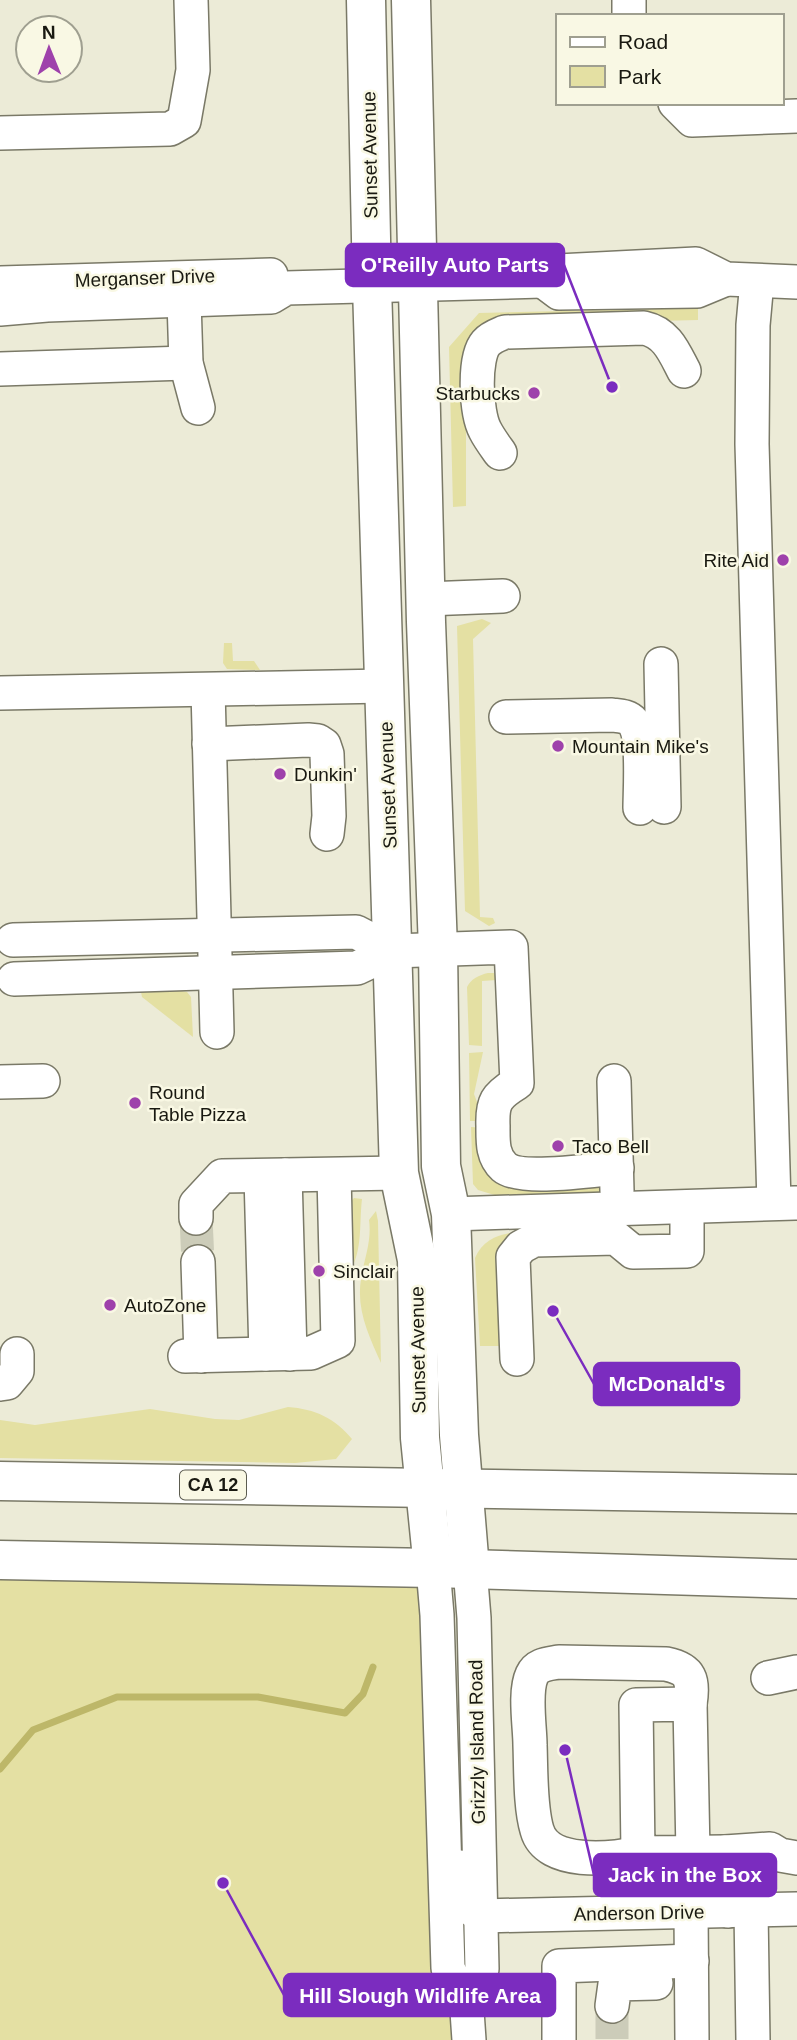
<svg xmlns="http://www.w3.org/2000/svg" width="797" height="2040" viewBox="0 0 797 2040" font-family="Helvetica,sans-serif">
	<style>
		.green { fill: #e4e0a3 }
		.lines { fill: none; stroke-linecap: round; stroke-linejoin: round }
		.stream { stroke: #bdb769; stroke-width: 7 }
		.minor-tunnel { stroke: #ccccb9; stroke-width: 33; stroke-dasharray: 33 17; stroke-linecap: butt }
		.minor-casing { stroke: #7a7967; stroke-width: 36 }
		.major-casing { stroke: #7a7967; stroke-width: 41 }
		.highway-casing { stroke: #7a7967; stroke-width: 41 }
		.minor { stroke: #fff; stroke-width: 33 }
		.major { stroke: #fff; stroke-width: 38 }
		.highway { stroke: #fff; stroke-width: 38 }
		.poi-dot { fill: #9e41ab; stroke: #f9f8e4; stroke-width: 2.5 }
		.labels { text-anchor: middle; dominant-baseline: central; stroke-width: 5; stroke-linejoin: round; paint-order: stroke }
		.shield { fill: #f9f8e4; stroke: #5c5c50; stroke-width: 2 }
		.shield-label { font-size: 18px; font-weight: bold; fill: #191911 }
		.street-label { font-size: 19px; fill: #191911; stroke: #f9f8e4 }
		.poi-label { font-size: 19px; fill: #191911; stroke: #f9f8e4; text-anchor: start }
		.leader { fill: none; stroke: #7b2cbf; stroke-width: 2.5 }
		.callout-dot { fill: #7b2cbf; stroke: #f9f8e4; stroke-width: 2.5 }
		.callout { fill: #7b2cbf; stroke: #7b2cbf; stroke-width: 2.5 }
		.callout-label { font-size: 21px; text-anchor: middle; font-weight: bold; fill: #fff }
	</style>
	<rect width="100%" height="100%" fill="#ecebd7"/>
	<g class="green">
		<polygon points="698,308 698,320 496,325 466,364 466,506 453,507 449,347 479,313"/>
		<polygon points="482,619 491,623 473,639 480,917 493,918 495,923 489,926 465,911 457,626"/>
		<polygon points="224,643 232,643 233,661 254,661 260,670 227,669 223,663"/>
		<path d="M488 973H494L497 980 482 981V1046L469 1045 467 987C471 979 479 975 488 973Z"/>
		<polygon points="181,991 187,992 191,997 193,1037 142,997 141,992"/>
		<polygon points="483,1052 474,1094 484,1121 470,1121 469,1053"/>
		<polygon points="471,1127 486,1128 486,1151 603,1185 601,1194 501,1197 478,1190 473,1184"/>
		<path d="M354 1198 362 1199C359 1225 363 1248 350 1272L349 1203Z"/>
		<path d="M376 1211 378 1221 381 1363C369 1336 356 1310 361 1279 364 1259 372 1241 369 1220Z"/>
		<path d="M520 1232 506 1346H480L475 1258C483 1239 501 1233 520 1232Z"/>
		<path d="M288 1407C315 1409 335 1418 352 1439L336 1459 295 1463 0 1458V1420L35 1425 150 1409 215 1419 239 1420Z"/>
		<polygon points="0,1560 433,1568 469,2040 0,2040"/>
	</g>
	<g class="lines">
		<polyline class="stream" points="0,1769 33,1730 117,1697 258,1697 345,1713 363,1694 373,1667"/>
		<g class="minor-tunnel">
			<polyline points="196,1218 198,1262"/>
			<polyline points="612,2006 612,2040"/>
		</g>
		<defs>
			<g id="minor">
				<polyline points="629,0 629,16"/>
				<polyline points="675,103 692,120 797,116"/>
				<polyline points="0,133 170,129 184,121 193,70 191,0"/>
				<polyline points="757,281 753,325 752,444 774,1203"/>
				<polyline points="0,283 271,275"/>
				<polyline points="547,284 559,293 697,291 726,279"/>
				<polyline points="184,301 186,363 198,408"/>
				<polyline points="0,309 47,305 271,297 286,288 542,281 558,271 696,264 726,279 797,282"/>
				<polyline points="0,369 186,363"/>
				<path d="M500 453C495 446 489 438 485 430 476 413 473 358 486 343 491 337 498 335 505 332L644 328C667 333 674 352 684 371"/>
				<polyline points="426,599 503,596"/>
				<polyline points="661,664 664,807"/>
				<polyline points="208,690 217,1032"/>
				<polyline points="0,693 385,686"/>
				<path d="M506 717 612 715C620 716 628 716 633 722 644 736 640 789 640 808"/>
				<polyline points="209,744 308,740 318,741 324,745 327,754 329,816 327,834"/>
				<polyline points="13,940 356,932 393,951"/>
				<path d="M14 979 357 968 393 951 511 947 517 1083C496 1096 492 1102 493 1126 493 1141 492 1156 504 1167 520 1181 593 1170 617 1168"/>
				<polyline points="614,1081 617,1191"/>
				<polyline points="0,1082 43,1081"/>
				<polyline points="285,1175 290,1354"/>
				<polyline points="261,1176 266,1354"/>
				<polyline points="451,1214 795,1203"/>
				<polyline points="196,1218 196,1204 222,1176 399,1173"/>
				<polyline points="198,1262 201,1356"/>
				<polyline points="185,1356 311,1353 338,1341 334,1175"/>
				<polyline points="517,1359 513,1257 521,1247 534,1240 616,1238 633,1252 687,1251 687,1207"/>
				<polyline points="0,1384 7,1383 17,1371 17,1354"/>
				<polyline points="433,1568 437,1615 448,1968 467,2011 469,2040"/>
				<polyline points="768,1678 797,1672"/>
				<polyline points="725,1852 770,1849 780,1855 797,1858"/>
				<path d="M638 1853C611 1859 547 1866 537 1830 530 1807 531 1770 530 1745 530 1727 524 1692 532 1675 537 1664 548 1664 559 1662L666 1664C691 1669 694 1680 690 1704"/>
				<polyline points="693,1853 690,1704 636,1705 638,1853 725,1852 728,1911"/>
				<polyline points="460,1867 460,1901 481,1916 797,1909"/>
				<polyline points="751,1910 753,2040"/>
				<polyline points="691,1911 692,2040"/>
				<polyline points="612,2006 615,1984 656,1983"/>
				<polyline points="467,2011 482,1969 474,1618 470,1569"/>
				<polyline points="559,2040 559,1966 692,1961"/>
			</g>
			<g id="major">
				<polyline points="366,0 372,286 399,1173 417,1260 420,1438 433,1568"/>
				<polyline points="411,0 426,622 438,949 441,1166 451,1214 459,1435 470,1569"/>
			</g>
			<g id="highway">
				<polyline points="0,1481 797,1494"/>
				<polyline points="0,1560 433,1568 797,1579"/>
			</g>
		</defs>
		<use href="#minor" class="minor-casing"/>
		<use href="#major" class="major-casing"/>
		<use href="#highway" class="highway-casing"/>
		<use href="#minor" class="minor"/>
		<use href="#major" class="major"/>
		<use href="#highway" class="highway"/>
	</g>
	<g class="poi-dot">
		<circle cx="534" cy="393" r="7"/>
		<circle cx="783" cy="560" r="7"/>
		<circle cx="558" cy="746" r="7"/>
		<circle cx="280" cy="774" r="7"/>
		<circle cx="135" cy="1103" r="7"/>
		<circle cx="558" cy="1146" r="7"/>
		<circle cx="319" cy="1271" r="7"/>
		<circle cx="110" cy="1305" r="7"/>
	</g>
	<g class="labels">
		<rect class="shield" x="180" y="1470.5" width="66" height="29" rx="5"/>
		<g class="shield-label">
			<text x="213" y="1485">CA 12</text>
		</g>
		<g class="street-label">
			<text transform="translate(370 155) rotate(-91)">Sunset Avenue</text>
			<text transform="translate(145 278) rotate(-2)">Merganser Drive</text>
			<text transform="translate(388 785) rotate(-92)">Sunset Avenue</text>
			<text transform="translate(418 1350) rotate(-91)">Sunset Avenue</text>
			<text transform="translate(477 1742) rotate(-91)">Grizzly Island Road</text>
			<text transform="translate(639 1913) rotate(-1)">Anderson Drive</text>
		</g>
		<g class="poi-label">
			<text x="520" y="393" text-anchor="end">Starbucks</text>
			<text x="769" y="560" text-anchor="end">Rite Aid</text>
			<text x="572" y="746">Mountain Mike's</text>
			<text x="294" y="774">Dunkin'</text>
			<text x="149" y="1092">Round<tspan x="149" dy="22">Table Pizza</tspan></text>
			<text x="572" y="1146">Taco Bell</text>
			<text x="333" y="1271">Sinclair</text>
			<text x="124" y="1305">AutoZone</text>
		</g>
	</g>
	<path class="leader" d="M612 387L564 265M553 1311L594 1384M565 1750L594 1875M223 1883L284 1995"/>
	<g class="callout-dot">
		<circle cx="612" cy="387" r="7"/>
		<circle cx="553" cy="1311" r="7"/>
		<circle cx="565" cy="1750" r="7"/>
		<circle cx="223" cy="1883" r="7"/>
	</g>
	<g class="callout">
		<rect x="346" y="244" width="218" height="42" rx="7"/>
		<rect x="594" y="1363" width="145" height="42" rx="7"/>
		<rect x="594" y="1854" width="182" height="42" rx="7"/>
		<rect x="284" y="1974" width="271" height="42" rx="7"/>
	</g>
	<g class="callout-label">
		<text x="455" y="272">O'Reilly Auto Parts</text>
		<text x="667" y="1391">McDonald's</text>
		<text x="685" y="1882">Jack in the Box</text>
		<text x="420" y="2003">Hill Slough Wildlife Area</text>
	</g>
	<rect x="556" y="14" width="228" height="91" fill="#f9f8e4" stroke="#9f9f90" stroke-width="2"/>
	<rect x="570" y="37" width="35" height="10" fill="#ffffff" stroke="#9f9f90" stroke-width="2"/>
	<text x="618" y="49" font-size="21" fill="#191911">Road</text>
	<rect x="570" y="66" width="35" height="21" fill="#e4e0a3" stroke="#9f9f90" stroke-width="2"/>
	<text x="618" y="84" font-size="21" fill="#191911">Park</text>
	<g transform="translate(49 49) rotate(359)"><circle r="33" fill="#f9f8e4" stroke="#9f9f90" stroke-width="2"/>
	<path d="M0-5L12 26L0 18L-12 26Z" fill="#9e41ab"/>
	<text y="-10" font-size="19" font-weight="bold" text-anchor="middle" fill="#191911">N</text>
	</g>
</svg>
